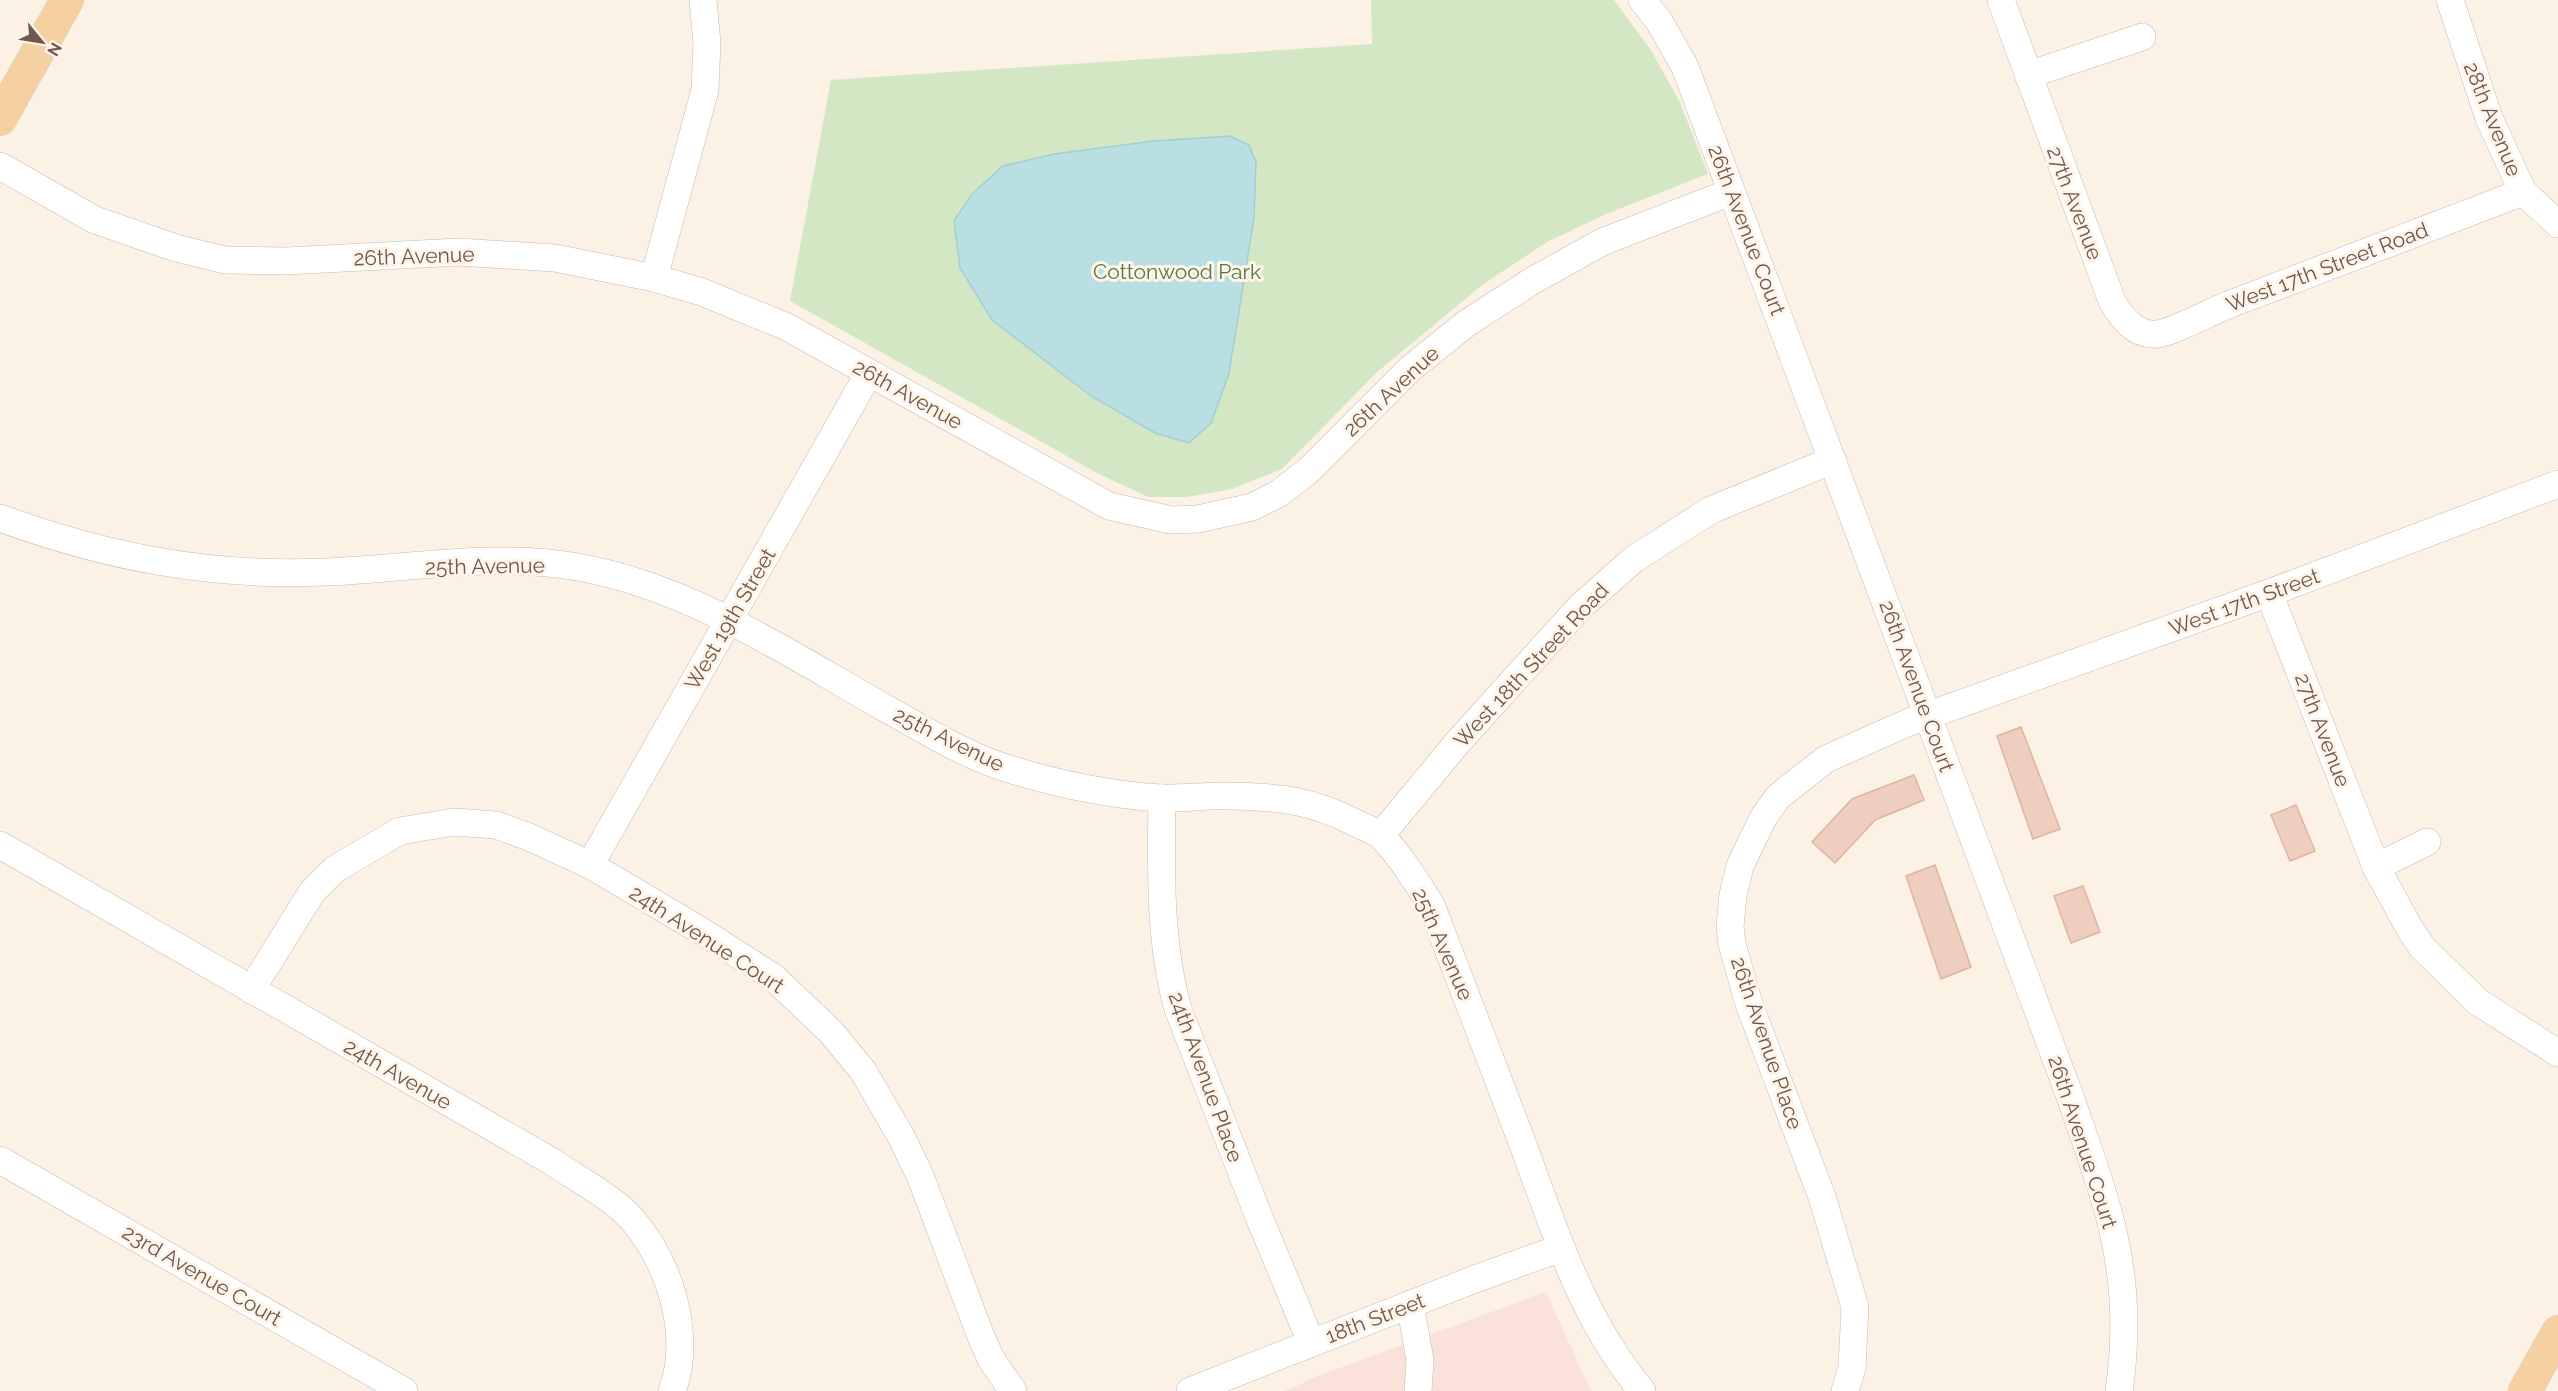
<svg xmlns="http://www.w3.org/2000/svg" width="2558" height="1391" viewBox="0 0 2558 1391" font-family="Raleway,sans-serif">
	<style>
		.commercial { fill: #fae1d9 }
		.green { fill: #d4e7c4 }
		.water { fill: #badfe3; stroke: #a1cfd4; stroke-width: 1.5 }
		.building { fill: #eecebe; stroke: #e0b49f; stroke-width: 1.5 }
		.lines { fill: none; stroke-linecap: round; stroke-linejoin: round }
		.minor-casing { stroke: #cbb8ac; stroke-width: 28 }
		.major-casing { stroke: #d7d0cd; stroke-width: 34 }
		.minor { stroke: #fff; stroke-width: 27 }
		.major { stroke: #f5d1a1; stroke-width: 33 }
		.labels { text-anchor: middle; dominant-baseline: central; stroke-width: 6; stroke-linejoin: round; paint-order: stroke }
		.street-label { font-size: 21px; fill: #71574c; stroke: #fef5ea }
		.park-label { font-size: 21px; fill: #567744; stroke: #fef5ea }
	</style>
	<rect width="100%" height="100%" fill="#fbf1e4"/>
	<polygon class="commercial" points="1546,1292 1591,1391 1285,1391 1318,1376"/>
	<polygon class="green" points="1371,0 1614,0 1650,49 1679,100 1708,174 1606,214 1547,242 1482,285 1376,373 1282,469 1232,489 1187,497 1148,497 1097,473 790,301 831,80 1372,44"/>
	<polygon class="water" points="1230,136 1249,145 1256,162 1254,218 1229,373 1211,423 1189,443 1155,433 1091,396 992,320 960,268 954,221 972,194 1003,166 1054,154 1154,141"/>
	<g class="building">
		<polygon points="2021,727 2060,829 2033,839 1997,736"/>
		<polygon points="1914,775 1924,800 1875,820 1835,863 1812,842 1852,799"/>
		<polygon points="2296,805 2315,851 2290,861 2271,815"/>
		<polygon points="1935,865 1971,967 1941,979 1906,876"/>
		<polygon points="2083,886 2100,932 2071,943 2054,896"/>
	</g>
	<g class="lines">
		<defs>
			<g id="minor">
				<path d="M1642 0 1659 21 1685 67 2071 1099C2085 1141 2102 1184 2112 1227 2125 1280 2127 1337 2119 1391"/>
				<path d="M2001 0 2112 301C2122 318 2135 336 2157 334 2171 333 2216 309 2233 303 2329 266 2426 229 2523 192"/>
				<polyline points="2450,0 2489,118 2523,192 2558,224"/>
				<polyline points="2028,75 2142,37"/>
				<polyline points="0,166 95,220 176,248 225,260 286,261 459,252 555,258 654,278 702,292 787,327 1109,506 1171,520 1198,519 1252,507 1278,494 1308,471 1411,368 1467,323 1532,281 1602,242 1731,192"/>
				<polyline points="654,278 705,90 707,43 703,0"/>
				<path d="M0 518C107 557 210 577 325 572 408 569 496 552 578 567 690 587 788 653 885 708 925 730 966 756 1009 769 1058 784 1110 795 1161 798 1184 799 1207 795 1230 796 1281 797 1310 800 1356 823 1365 828 1376 831 1383 838 1402 858 1418 884 1432 907 1462 985 1492 1063 1522 1142 1554 1229 1582 1319 1642 1391"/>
				<polyline points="2269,593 2376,867 2411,931 2422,947 2478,1002 2558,1053"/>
				<path d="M1162 798C1161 869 1159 941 1178 1009L1259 1217 1311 1342"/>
				<polyline points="1381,835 1458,742 1580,607 1634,559 1711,510 1833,460"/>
				<path d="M0 845 551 1161C573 1176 597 1189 617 1205 665 1244 695 1332 672 1391"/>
				<polyline points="590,865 869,373"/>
				<polyline points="2376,867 2427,842"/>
				<polyline points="251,990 312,892 335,869 400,831 454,822 496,825 529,837 590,865 698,929 773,977 831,1032 863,1071 902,1138 921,1178 980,1334 991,1359 1013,1391"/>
				<polyline points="0,1160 404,1391"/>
				<polyline points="1410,1304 1420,1360 1418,1391"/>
				<polyline points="1190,1391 1475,1279 1561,1248"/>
				<polyline points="1845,1391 1852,1368 1855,1307 1822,1197 1749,1004 1732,944 1730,926 1733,895 1740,866 1763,818 1778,797 1826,759 1907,723 2269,593 2558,484"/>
			</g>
			<g id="major">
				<polyline points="0,119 67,0"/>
				<polyline points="2525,1391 2558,1332"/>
			</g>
		</defs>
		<use href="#minor" class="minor-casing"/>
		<use href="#major" class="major-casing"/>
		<use href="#minor" class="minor"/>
		<use href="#major" class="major"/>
	</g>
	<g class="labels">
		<g class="street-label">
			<text transform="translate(2493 119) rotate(68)">28th Avenue</text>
			<text transform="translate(2075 203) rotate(69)">27th Avenue</text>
			<text transform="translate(1747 230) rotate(69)">26th Avenue Court</text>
			<text transform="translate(414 256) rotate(-2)">26th Avenue</text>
			<text transform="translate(2327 267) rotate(-21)">West 17th Street Road</text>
			<text transform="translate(1391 391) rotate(-43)">26th Avenue</text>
			<text transform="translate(908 394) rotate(29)">26th Avenue</text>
			<text transform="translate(485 566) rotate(-1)">25th Avenue</text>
			<text transform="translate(2244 602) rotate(-20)">West 17th Street</text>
			<text transform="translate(730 619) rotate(-60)">West 19th Street</text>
			<text transform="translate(1531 665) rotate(-47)">West 18th Street Road</text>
			<text transform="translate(1917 686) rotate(70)">26th Avenue Court</text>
			<text transform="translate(2323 730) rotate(69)">27th Avenue</text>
			<text transform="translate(949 739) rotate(26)">25th Avenue</text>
			<text transform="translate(707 939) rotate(33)">24th Avenue Court</text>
			<text transform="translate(1443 944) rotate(66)">25th Avenue</text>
			<text transform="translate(1767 1043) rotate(71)">26th Avenue Place</text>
			<text transform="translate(398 1074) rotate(30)">24th Avenue</text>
			<text transform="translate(1206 1077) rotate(70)">24th Avenue Place</text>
			<text transform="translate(2083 1142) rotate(72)">26th Avenue Court</text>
			<text transform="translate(202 1275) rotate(30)">23rd Avenue Court</text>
			<text transform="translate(1375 1318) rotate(-21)">18th Street</text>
		</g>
		<g class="park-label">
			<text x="1177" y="271">Cottonwood Park</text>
		</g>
	</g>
	<g transform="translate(42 42) rotate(120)" stroke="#fef5ea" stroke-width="4.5" paint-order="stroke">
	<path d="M0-4.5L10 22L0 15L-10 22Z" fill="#71574c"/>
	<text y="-9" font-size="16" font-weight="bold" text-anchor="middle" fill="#71574c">N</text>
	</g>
</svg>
